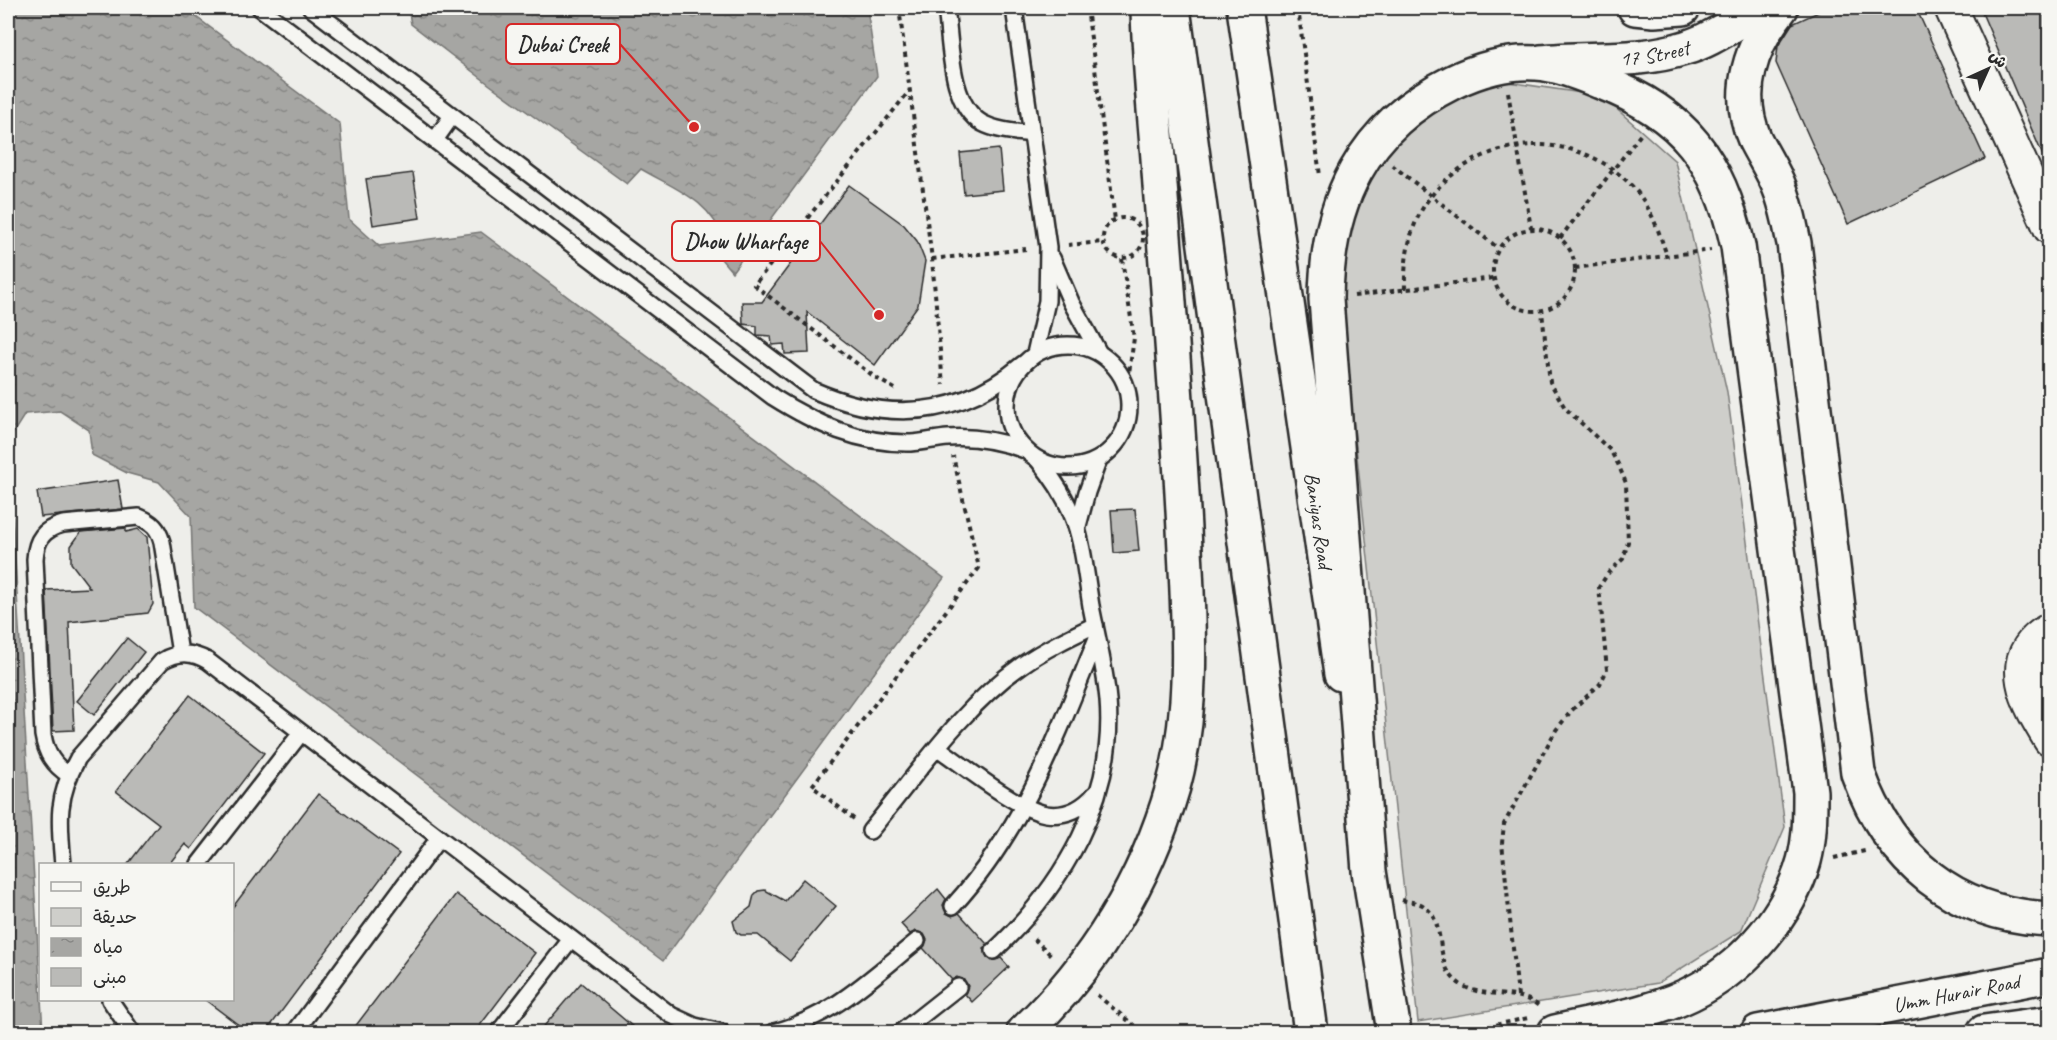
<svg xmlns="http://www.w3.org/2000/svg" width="2057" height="1040" viewBox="0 0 2057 1040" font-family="Caveat,'Playpen Sans Arabic',sans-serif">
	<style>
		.green { fill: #cececa; stroke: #7c7c7a; stroke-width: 1.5 }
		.water { fill: url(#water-ripples); stroke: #757573; stroke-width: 1.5 }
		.building { fill: #babab7; stroke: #2b2b2b; stroke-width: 1.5 }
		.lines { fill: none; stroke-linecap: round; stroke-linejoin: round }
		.service-casing { stroke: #2b2b2b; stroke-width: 20 }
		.minor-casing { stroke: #2b2b2b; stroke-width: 36 }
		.tertiary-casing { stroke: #2b2b2b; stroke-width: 38 }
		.secondary-casing { stroke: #2b2b2b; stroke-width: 38 }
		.primary-casing { stroke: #2b2b2b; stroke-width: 38 }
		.path { stroke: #2b2b2b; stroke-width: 4; stroke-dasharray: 4.5 4.5; stroke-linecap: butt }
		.service { stroke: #f6f6f2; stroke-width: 15 }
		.minor { stroke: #f6f6f2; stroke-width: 32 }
		.tertiary { stroke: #f6f6f2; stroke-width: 33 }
		.secondary { stroke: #f6f6f2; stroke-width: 33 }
		.primary { stroke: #f6f6f2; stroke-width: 33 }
		.labels { text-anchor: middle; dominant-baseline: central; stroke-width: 5; stroke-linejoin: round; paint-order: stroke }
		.street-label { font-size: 21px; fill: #2b2b2b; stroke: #f6f6f2 }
		.leader { fill: none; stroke: #d62828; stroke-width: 2 }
		.callout-dot { fill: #d62828; stroke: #f6f6f2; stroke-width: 2 }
		.callout { fill: #f6f6f2; stroke: #d62828; stroke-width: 2 }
		.callout-label { font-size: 22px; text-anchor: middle; font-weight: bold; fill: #2b2b2b }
	</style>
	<defs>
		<pattern id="water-ripples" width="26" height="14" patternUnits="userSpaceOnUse" patternTransform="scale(1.5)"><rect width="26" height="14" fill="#a6a6a3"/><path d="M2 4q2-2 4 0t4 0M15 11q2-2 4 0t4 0" fill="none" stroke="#878785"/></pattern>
	</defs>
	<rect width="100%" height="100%" fill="#eeeeea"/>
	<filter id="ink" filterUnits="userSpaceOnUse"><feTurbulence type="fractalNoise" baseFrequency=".0167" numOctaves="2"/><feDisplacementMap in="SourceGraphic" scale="12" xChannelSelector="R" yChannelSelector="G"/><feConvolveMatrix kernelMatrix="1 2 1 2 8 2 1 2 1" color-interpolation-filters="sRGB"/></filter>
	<g filter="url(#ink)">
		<polygon class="green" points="1501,81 1602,96 1675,161 1727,392 1785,827 1741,931 1658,983 1418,1022 1334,243 1361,166 1442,103"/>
		<g class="water">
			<polygon points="8,8 184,8 340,124 349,219 379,246 481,232 944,578 663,961 194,607 191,516 159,482 127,473 92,455 89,430 60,411 25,414 8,441"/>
			<path d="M408 8H867L877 76 732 272 716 253 724 241C711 200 675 189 641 169L627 184 490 85 411 24Z"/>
			<polygon points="8,457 10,475 43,1032 8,1032"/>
		</g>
		<g class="building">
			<polygon points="1827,8 1916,8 1985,159 1848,224 1776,63 1778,46 1792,24"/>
			<polygon points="1980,8 2049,8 2049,170"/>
			<polygon points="999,149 1003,190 964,194 960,153"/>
			<polygon points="413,173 420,218 373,225 366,179"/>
			<polygon points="849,185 904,225 917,241 925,261 918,305 875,365 807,312 809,353 785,354 784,344 772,345 771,336 757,335 757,326 743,324 742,302 762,302"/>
			<polygon points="118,480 123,509 41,517 37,492"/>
			<polygon points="1135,509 1139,551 1114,553 1111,510"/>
			<polygon points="126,528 126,532 138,529 147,537 153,604 148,613 69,622 74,730 53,731 46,590 90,588 71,563 71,546 81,532"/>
			<polygon points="127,638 144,652 94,715 77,701"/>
			<polygon points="190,695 264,753 191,849 185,844 169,864 128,864 159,824 116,791"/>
			<polygon points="318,794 399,854 266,1032 248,1032 204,999 232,999 232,908"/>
			<polygon points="803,879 836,906 790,961 758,935 741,935 736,932 733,921 751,907 754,895 758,891 765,890 785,901"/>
			<polygon points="938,889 946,899 943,905 946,913 952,916 959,913 987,944 984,949 987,957 992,961 1001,958 1009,967 972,1002 965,994 968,986 965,981 957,977 952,980 923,948 927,940 924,934 916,931 910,934 901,924"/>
			<polygon points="456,894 535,953 475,1032 351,1032"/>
			<polygon points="581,983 639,1032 539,1032"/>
		</g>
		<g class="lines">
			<defs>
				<g id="service">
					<path d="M260 8 773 397C816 424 859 444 911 443 924 442 936 439 948 438 975 436 1000 441 1025 450"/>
					<path d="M311 8 813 390C888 423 959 418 1023 364"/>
					<path d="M946 8C951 41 949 105 982 123 997 131 1016 132 1032 134"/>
					<polyline points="1014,8 1048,247 1047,301 1035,354"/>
					<polyline points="435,140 452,116"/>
					<polyline points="1052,258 1071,302 1099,353"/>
					<circle cx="1068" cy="406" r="61"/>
					<polyline points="1078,526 1087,492 1099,459"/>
					<path d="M938 748C964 766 1017 809 1046 814 1066 817 1083 808 1095 794"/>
					<path d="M69 775C53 765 46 753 43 735L35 559C36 539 44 529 63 524L139 517C153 523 158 528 162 542L180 653"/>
					<path d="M870 831C917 774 961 708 1022 665 1045 649 1070 637 1095 625"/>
					<path d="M63 864C59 821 56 798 78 758L162 661C179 651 192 652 208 661L671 1015 695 1026 721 1032"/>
					<polyline points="199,864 301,733"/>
					<path d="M953 906C1024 829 1058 734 1097 638"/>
					<path d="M994 951C1063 886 1116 798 1108 700 1105 668 1097 637 1091 606 1081 543 1081 511 1038 460"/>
					<polyline points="110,1000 132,1032"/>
					<polyline points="295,1032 439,838"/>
					<polyline points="499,1032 571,939"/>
					<path d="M774 1032C831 1018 872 977 917 941"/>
					<polyline points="901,1032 958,987"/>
				</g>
				<g id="minor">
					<polyline points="1951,8 2050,228"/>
					<path d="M2050 629C2000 658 2028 704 2050 740"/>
					<polyline points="2050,663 2043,693 2050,720"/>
				</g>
				<g id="tertiary">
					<polyline points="1635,8 1654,10 1683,8"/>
					<path id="s1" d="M1541 62C1589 57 1638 63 1685 48 1713 40 1736 21 1763 8"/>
				</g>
				<g id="secondary">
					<polyline points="1173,8 1311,1032"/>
					<path id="s2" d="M1244 8 1341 674"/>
				</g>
				<g id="primary">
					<path d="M1781 8C1751 45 1734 92 1755 140 1763 156 1774 172 1780 189 1787 206 1790 225 1794 243L1858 773C1890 862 1955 915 2050 919"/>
					<path d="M1024 1032C1095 965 1146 881 1173 787 1196 703 1188 615 1184 529 1178 414 1169 300 1160 185 1156 126 1149 67 1148 8"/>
					<path d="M1394 1032 1369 871 1326 299C1327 202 1362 127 1453 82 1477 70 1508 61 1536 63 1557 64 1581 74 1601 82 1685 114 1719 161 1738 246L1810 792C1810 815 1810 839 1804 861 1789 914 1748 962 1700 989 1657 1013 1602 1021 1555 1032"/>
					<path id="s3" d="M1758 1032 2050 975"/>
					<polyline points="1984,1032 2050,1023"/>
				</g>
			</defs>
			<use href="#service" class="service-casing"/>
			<use href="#minor" class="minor-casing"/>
			<use href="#tertiary" class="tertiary-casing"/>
			<use href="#secondary" class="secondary-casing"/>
			<use href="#primary" class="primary-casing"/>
			<g class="path">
				<polyline points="899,8 932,259 943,385"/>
				<polyline points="1087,8 1115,220"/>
				<polyline points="1298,8 1320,176"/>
				<polyline points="1508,92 1531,228"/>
				<polyline points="1392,165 1498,248"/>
				<circle cx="1123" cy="238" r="20"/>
				<circle cx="1534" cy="270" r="41"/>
				<polyline points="1560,238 1641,134"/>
				<polyline points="1068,245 1103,242"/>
				<polyline points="932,259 1027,249"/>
				<polyline points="1122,259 1134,338 1127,387"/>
				<polyline points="1575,268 1711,250"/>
				<path d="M1405 289C1404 257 1410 221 1432 195 1481 134 1574 127 1630 184 1650 204 1658 229 1667 256"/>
				<polyline points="1354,296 1493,278"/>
				<polyline points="895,389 876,378 754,285 910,90"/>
				<polyline points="854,819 812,786 979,568 953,456"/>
				<polyline points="1834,858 1865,851"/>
				<path d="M1402 900C1408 902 1419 902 1424 906 1444 920 1437 952 1448 971 1469 1006 1514 984 1540 1007"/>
				<polyline points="1034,939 1053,957"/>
				<polyline points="1097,995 1142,1032"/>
				<polyline points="1518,996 1502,843 1504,824 1556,730 1572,710 1600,684 1607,670 1599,587 1609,572 1623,559 1628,542 1626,483 1618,464 1610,450 1565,408 1550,382 1542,312"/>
				<polyline points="1461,1032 1528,1018"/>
			</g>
			<use href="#service" class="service"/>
			<use href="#minor" class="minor"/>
			<use href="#tertiary" class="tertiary"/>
			<use href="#secondary" class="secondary"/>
			<use href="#primary" class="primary"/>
		</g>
	</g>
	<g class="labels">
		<g class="street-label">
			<text stroke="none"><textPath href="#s1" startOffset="114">17 Street</textPath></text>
			<text stroke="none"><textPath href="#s2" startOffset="518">Baniyas Road</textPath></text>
			<text stroke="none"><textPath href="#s3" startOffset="202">Umm Hurair Road</textPath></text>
		</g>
	</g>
	<path class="leader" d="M694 127L620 44M879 315L820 241"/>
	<g class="callout-dot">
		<circle cx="694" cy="127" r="6"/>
		<circle cx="879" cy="315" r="6"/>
	</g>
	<g class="callout">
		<rect x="506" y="24" width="114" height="40" rx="6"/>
		<rect x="672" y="221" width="148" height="40" rx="6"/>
	</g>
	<g class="callout-label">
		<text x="563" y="52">Dubai Creek</text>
		<text x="746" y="249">Dhow Wharfage</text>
	</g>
	<rect width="2057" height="1040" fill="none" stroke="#f6f6f2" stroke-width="30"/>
	<rect x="15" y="15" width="2027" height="1010" fill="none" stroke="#2b2b2b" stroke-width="2" filter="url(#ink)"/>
	<rect x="39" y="863" width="195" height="138" fill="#f6f6f2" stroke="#a5a5a2" stroke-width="1.5"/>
	<rect x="51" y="882" width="30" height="9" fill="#f6f6f2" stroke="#a5a5a2" stroke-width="1.5"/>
	<text x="93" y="893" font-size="18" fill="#2b2b2b">طريق</text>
	<rect x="51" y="908" width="30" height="18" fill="#cececa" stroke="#a5a5a2" stroke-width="1.5"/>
	<text x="93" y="923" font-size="18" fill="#2b2b2b">حديقة</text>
	<rect x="51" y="938" width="30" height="18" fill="url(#water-ripples)" stroke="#a5a5a2" stroke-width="1.5"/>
	<text x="93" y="953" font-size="18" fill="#2b2b2b">مياه</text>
	<rect x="51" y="968" width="30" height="18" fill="#babab7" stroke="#a5a5a2" stroke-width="1.5"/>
	<text x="93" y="983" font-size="18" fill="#2b2b2b">مبنى</text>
	<g transform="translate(1988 69) rotate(45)" stroke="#f6f6f2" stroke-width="4.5" paint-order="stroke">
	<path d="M0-4.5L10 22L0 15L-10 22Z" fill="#2b2b2b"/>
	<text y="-9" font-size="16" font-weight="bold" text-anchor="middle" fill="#2b2b2b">ش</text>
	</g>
</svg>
